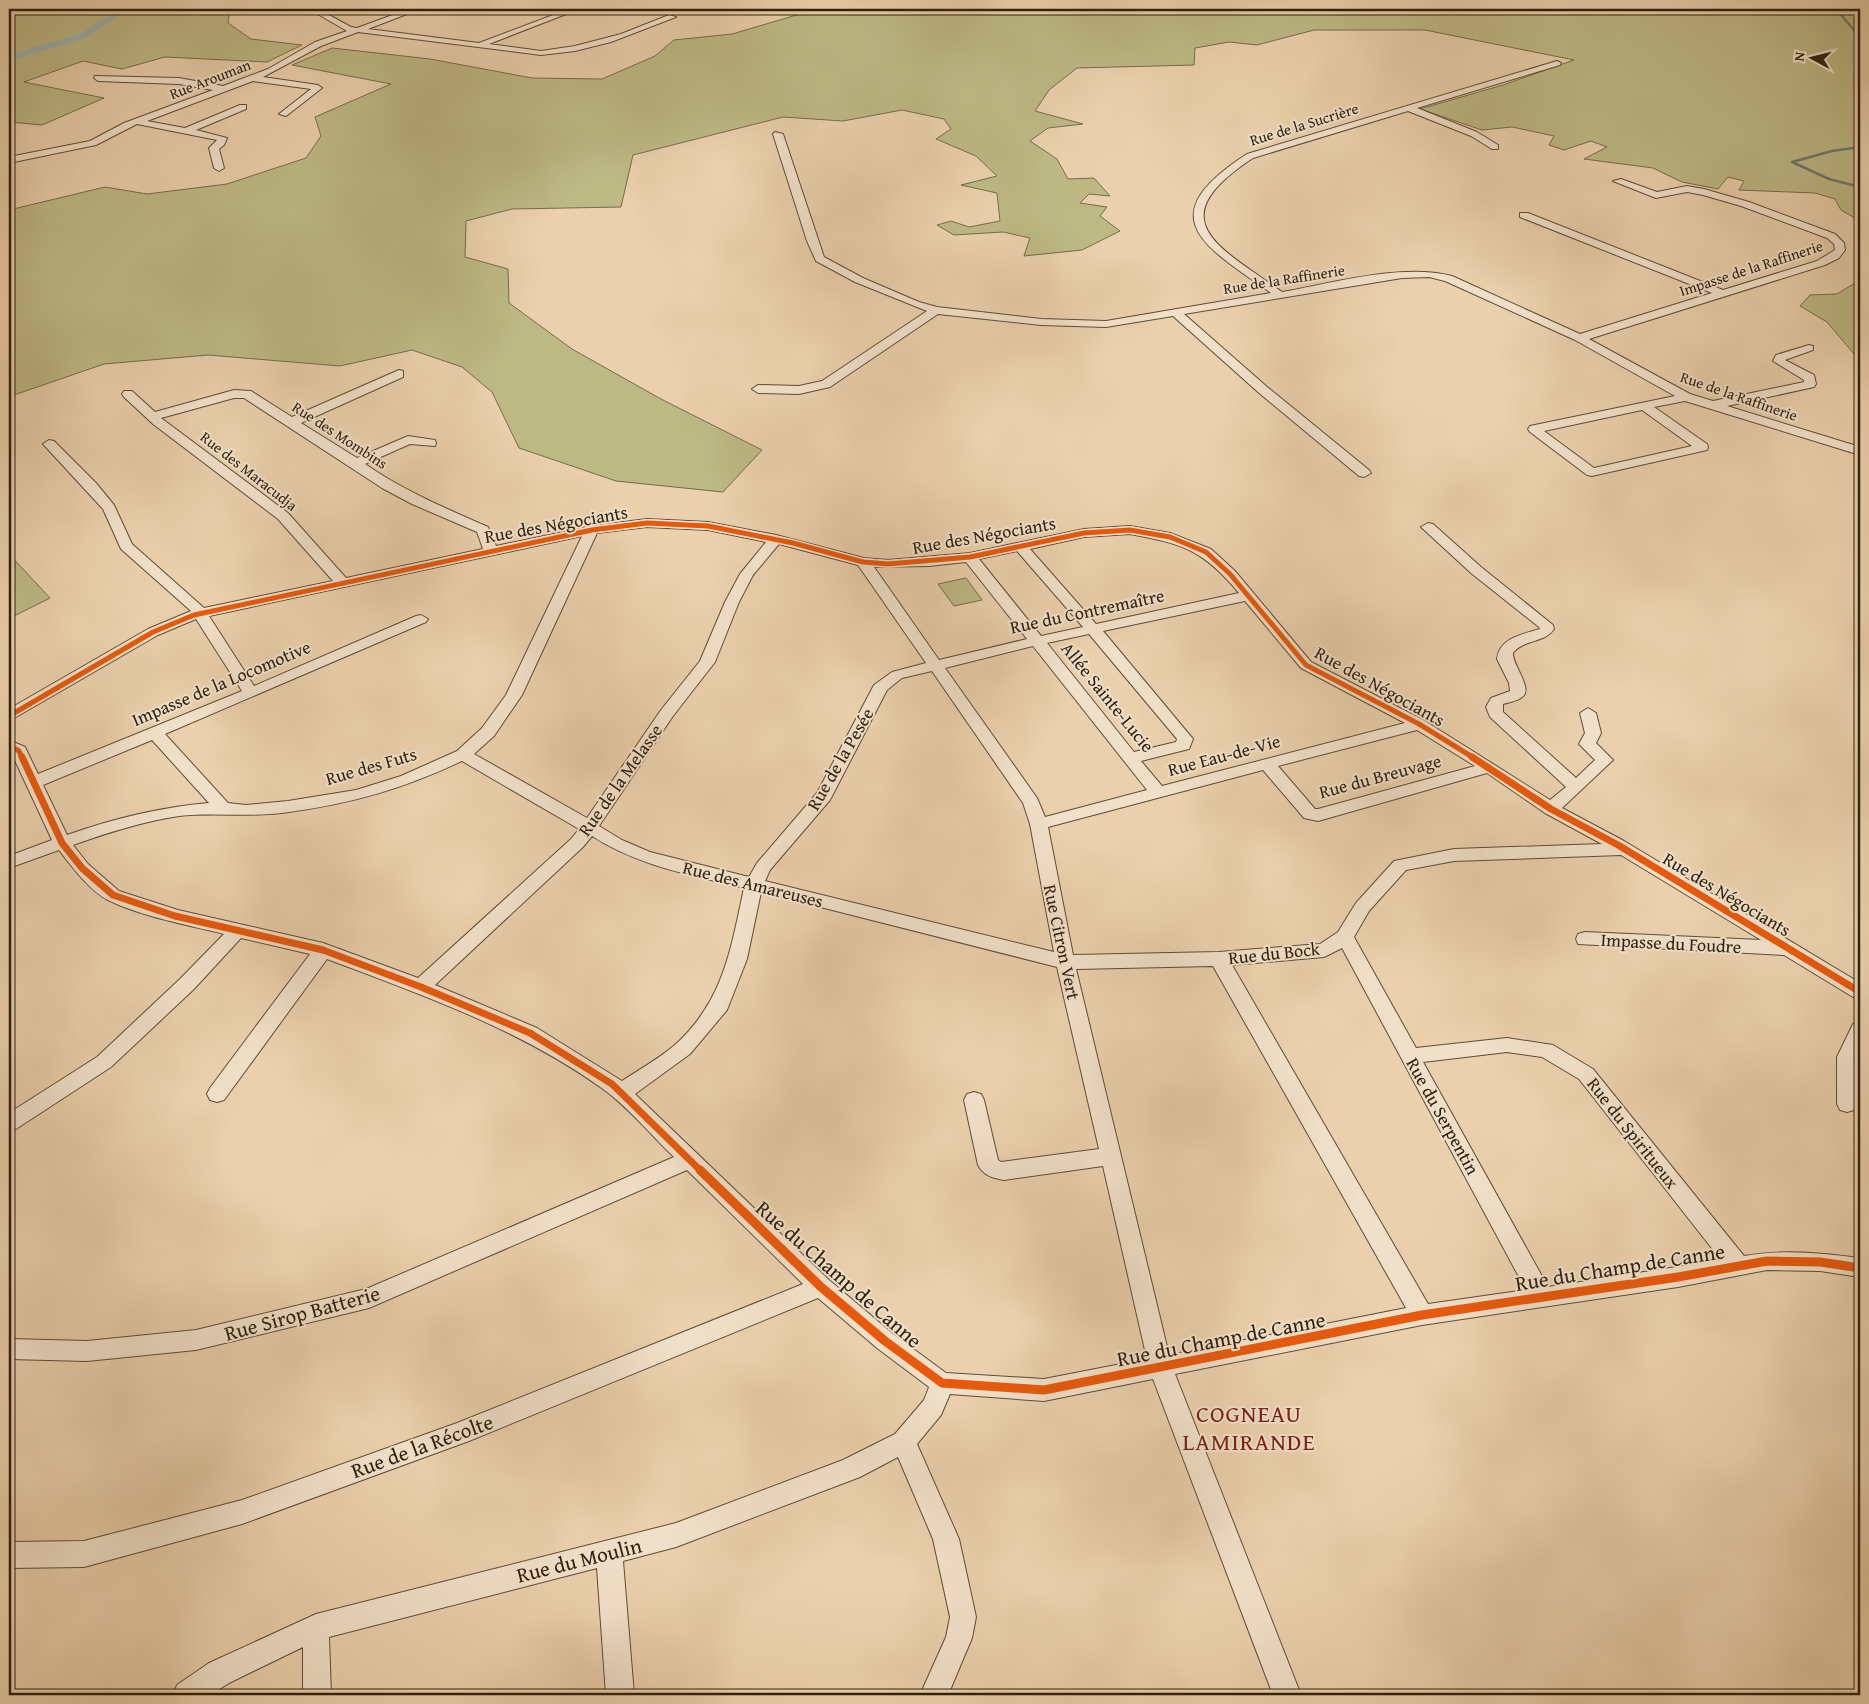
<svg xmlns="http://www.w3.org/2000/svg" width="1869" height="1704" viewBox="0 0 1869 1704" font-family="'Gentium Book Plus',serif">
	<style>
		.green { fill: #bdb985; stroke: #766c4a }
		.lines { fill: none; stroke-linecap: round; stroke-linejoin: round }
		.stream { stroke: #707971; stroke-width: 2.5 }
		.canal { fill: #9bb4b3; fill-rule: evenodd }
		.minor-casing { stroke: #5e4c36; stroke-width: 2 }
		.minor { fill: #f1e0c9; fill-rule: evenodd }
		.cycleway-far2-casing { stroke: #f1e0c9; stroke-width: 8 }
		.cycleway-far1-casing { stroke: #f1e0c9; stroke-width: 10 }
		.cycleway-casing { stroke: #f1e0c9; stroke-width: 12 }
		.cycleway-far2 { stroke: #e8590c; stroke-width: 5 }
		.cycleway-far1 { stroke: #e8590c; stroke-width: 7 }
		.cycleway { stroke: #e8590c; stroke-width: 9 }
		.labels { text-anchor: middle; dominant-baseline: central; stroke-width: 4; stroke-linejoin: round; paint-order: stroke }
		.far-street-label { font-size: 15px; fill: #30200e; stroke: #f1e0c9 }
		.street-label { font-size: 18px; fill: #30200e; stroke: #f1e0c9 }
		.near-street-label { font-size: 21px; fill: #30200e; stroke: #f1e0c9 }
		.near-quarter-label { font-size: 24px; letter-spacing: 1px; fill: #7a1f14; stroke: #f1e0c9 }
	</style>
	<rect width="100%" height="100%" fill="#ead0ac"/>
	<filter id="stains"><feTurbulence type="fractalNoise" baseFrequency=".004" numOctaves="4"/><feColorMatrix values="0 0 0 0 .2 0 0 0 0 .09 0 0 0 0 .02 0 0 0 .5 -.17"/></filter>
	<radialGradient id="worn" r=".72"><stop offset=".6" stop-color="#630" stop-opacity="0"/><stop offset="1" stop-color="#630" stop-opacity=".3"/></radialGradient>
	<g class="green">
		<polygon points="9,9 230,9 228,23 251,39 302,45 267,62 165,57 122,69 83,61 24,82 104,98 42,125 9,122"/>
		<polygon points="817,9 1860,9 1860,221 1841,210 1835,199 1815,193 1739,190 1744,181 1728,177 1718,189 1682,182 1653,168 1584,159 1607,147 1591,141 1564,150 1549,145 1554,136 1512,127 1482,130 1420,109 1503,85 1574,60 1425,30 1314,30 1257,45 1229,42 1195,48 1194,65 1077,68 1049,90 1035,111 1083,124 1048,128 1030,141 1057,159 1068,179 1094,178 1110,196 1089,194 1080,203 1107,207 1100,216 1120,231 1082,250 1024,256 1030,238 1003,232 954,235 937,225 951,221 969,227 1000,221 997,193 961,185 997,176 976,156 936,139 951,129 944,119 902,110 843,121 783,117 633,155 621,207 512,209 466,221 465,257 508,269 509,303 572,349 661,399 762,450 723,492 616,481 519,448 492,392 462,367 412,350 340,366 208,355 104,364 14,395 9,403 9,210 105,187 147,194 227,184 306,158 321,136 315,117 391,84 292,65 332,48 430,59 532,78 602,79 655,56 674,40 732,34"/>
		<polygon points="1860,280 1860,354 1854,354 1827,322 1800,306 1810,295 1837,294"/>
		<polygon points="9,554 50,598 12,617 9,616"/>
		<polygon points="966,578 982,600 954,606 938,584"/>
	</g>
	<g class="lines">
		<g class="stream">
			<polyline points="1836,9 1860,37"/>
			<polyline points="1860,147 1832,151 1792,162 1829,179 1860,187"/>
		</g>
		<g class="canal">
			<polygon points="121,9 130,9 85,38 9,61 9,55 79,34"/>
			<polygon points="1531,9 1860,9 1860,11 1606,15 1535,11"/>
		</g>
		<defs>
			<g id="minor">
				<polygon points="309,9 318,9 351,27 357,28 409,9 420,9 368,29 479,43 569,9 579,9 489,44 541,51 575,46 621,34 669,15 676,17 611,42 575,51 541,55 358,32 321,46 263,77 318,85 322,88 286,116 279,114 311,89 253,81 147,121 185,128 240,105 246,105 246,109 196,130 227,138 224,145 219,149 224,168 219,171 214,168 209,148 217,140 137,124 96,145 9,163 9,157 90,141 124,123 213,90 179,84 98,81 94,78 95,76 179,78 223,86 268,69 315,42 347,31"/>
				<path d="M1557 61 1561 63 1560 65 1417 108 1477 132 1498 145V149H1492L1471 136 1408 111 1253 158C1157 221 1220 247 1282 292 1333 283 1402 263 1452 276L1580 334 1712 293 1520 217V213H1528L1723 290 1817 261 1835 250 1834 244 1827 238 1741 206 1703 195 1687 192 1656 198 1613 181 1621 179 1657 192 1687 186 1704 189 1749 202 1835 234 1844 243 1845 250 1839 258 1825 265 1589 339 1690 394 1713 401 1804 382V380L1773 361 1776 355 1809 345 1813 346V350L1785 360 1814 375 1816 384 1814 387 1727 406 1860 447V455L1685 401 1654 407 1707 444 1708 447 1707 450 1592 476 1587 475 1530 432 1528 429 1530 426 1675 396 1575 340 1445 281 1429 277 1402 278 1184 314 1266 386 1369 470 1371 473 1364 477 1359 476 1258 392 1173 316 1106 327 1041 325 938 314 830 387 799 394 758 393 752 389 758 385 799 386 822 381 927 311 855 282 816 261 807 241 773 134 775 132 783 134 824 257 863 278 919 302 937 307 1041 319 1106 321 1271 293C1205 246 1148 218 1247 154ZM1642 410 1692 446 1594 468 1544 431Z"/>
				<path d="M399 370 403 371V377L301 423 357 458 408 436 435 440 436 443 435 446 410 444 365 464C404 491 445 508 488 527L496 546 592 526 647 519 708 522 776 535 864 558 888 560 970 553 1084 529 1130 526 1170 533 1211 549 1235 571 1311 662 1425 721 1550 800 1566 787 1490 717 1486 707 1491 698 1510 691 1509 683 1497 659C1499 638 1523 634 1540 629L1539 627 1471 573 1421 527 1428 523 1433 524 1481 567 1553 625 1554 629C1545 643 1524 639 1513 653 1512 665 1534 689 1522 697 1518 701 1509 702 1503 704V712L1576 778 1595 760 1579 744 1585 733 1580 713 1588 708 1596 713 1601 733 1596 743 1613 760 1562 808 1624 841 1860 983V999L1853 997 1784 955 1578 944 1576 939 1578 934 1585 932 1761 940 1621 855 1454 861 1406 870 1369 911 1354 937 1416 1048 1507 1038 1553 1045 1593 1069 1744 1256C1783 1249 1821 1253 1860 1258V1277L1820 1271 1767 1270 1678 1287 1422 1325 1175 1374 1301 1695H1273L1153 1379 1044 1401 950 1394 941 1415 917 1444 959 1539 976 1617 972 1638 948 1695H920L946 1637 950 1617 933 1539 898 1457 860 1477 676 1547 623 1561 634 1695H606L597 1568 329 1637 331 1695H303V1647L229 1683 210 1695H173L177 1685 209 1663 316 1614 676 1523 843 1460 895 1434 924 1400 929 1387 877 1348 818 1298 469 1441 242 1524 84 1567 9 1568V1542L84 1541 242 1500 457 1423 803 1284 687 1170 369 1308 196 1350 87 1361 9 1359V1339L87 1341 196 1330 366 1289 674 1157C653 1137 626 1105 603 1089 520 1029 422 995 327 959L224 1100 217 1102 210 1100 207 1094 210 1088 310 954 241 938 194 989 111 1067 16 1129 9 1131V1113L97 1057 180 979 224 934C188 925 140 916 108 900 90 891 71 866 59 850L9 868V856L52 840 12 754 9 752V740L25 747 38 774 242 691 196 619 158 635 9 721V709L148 629 191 611 121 549 103 509 43 444 49 440 54 441 96 483 114 505 132 544 204 608 333 581 278 519 153 424 124 397 122 394 124 391H132L155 412 234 390 251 391 292 417ZM234 398H244L382 488 412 504 477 532 483 549 346 578 288 513 161 418ZM647 527 708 530 766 542 740 574 725 602 700 661 661 710 587 818 474 754 494 736 522 695 597 533ZM1130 534C1184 544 1203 550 1239 593L1096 624 1030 549 1084 537ZM582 536 506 695 482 728 457 751 401 776 356 790 288 801 246 805 228 803 165 734 426 622 428 619 421 615 416 616 254 686 209 616ZM779 544 858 565 926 663 892 672 874 685 817 793 757 863 749 877 650 852 622 840 599 826 673 716 715 662 739 602 753 575ZM1017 551 1083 627 1041 636 979 559ZM966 562 1027 639 939 660 874 567 929 566ZM1245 601 1301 668 1405 723 1162 786 1141 761 1189 749 1193 739 1103 631ZM1089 634 1177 739 1176 742 1134 752 1047 643ZM1033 646 1147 790 1045 817 1037 798 945 668ZM932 671 1023 803 1030 824 1054 952 765 881 770 870 830 800 887 690 902 678ZM1417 730 1475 766 1318 809H1315L1278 766ZM152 740 209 803C161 807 112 819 67 835L43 785ZM462 761 579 829 571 839 418 978 323 943 178 910 119 891 88 864 73 845C107 833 144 821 179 816 216 812 252 818 289 812 354 803 402 789 462 761ZM1263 770 1304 818 1318 821 1487 773 1545 813 1602 844 1454 849 1394 861 1356 903 1338 932 1320 944 1219 952 1073 955 1048 827ZM592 836C638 866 692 875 744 888 731 948 724 1000 676 1044 660 1058 640 1069 622 1081L537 1028 435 985 583 847ZM761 892 1057 967 1099 1149 1001 1162 998 1160 984 1100 981 1094 974 1092 967 1094 964 1100 978 1165C984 1176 993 1178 1004 1180L1103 1166 1147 1359 1044 1379 946 1373 893 1334 829 1280 635 1094 690 1054 727 1010 747 959ZM1342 948 1526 1290 1428 1304 1232 965 1324 957ZM1213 966 1406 1308 1169 1355 1076 969ZM1507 1052 1542 1057 1579 1079 1721 1260 1548 1287 1423 1062Z"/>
				<polygon points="1860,1022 1860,1050 1857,1057 1857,1104 1854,1110 1847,1112 1840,1110 1837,1104 1837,1057 1853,1024"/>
			</g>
		</defs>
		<use href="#minor" class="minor-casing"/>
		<use href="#minor" class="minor"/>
		<defs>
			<g id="cycleway-far2">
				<polyline points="9,716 153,632 194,615 592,530 647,523 708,526 793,543 863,562 888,564 970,557 1084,533 1130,530 1170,537 1206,552 1230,574 1306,665 1419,724 1474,758"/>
				<polyline points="9,745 19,751 22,758"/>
			</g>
			<g id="cycleway-far1">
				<polyline points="22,757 62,843 82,868 113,895 175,916 323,950 421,987 530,1033 612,1084 701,1171"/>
				<polyline points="1472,757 1551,809 1618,845 1860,992"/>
			</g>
			<polyline id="cycleway" points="700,1170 821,1287 885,1341 942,1383 1044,1390 1422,1315 1678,1277 1767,1261 1820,1262 1860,1268"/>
		</defs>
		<use href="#cycleway-far2" class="cycleway-far2-casing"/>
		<use href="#cycleway-far1" class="cycleway-far1-casing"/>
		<use href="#cycleway" class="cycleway-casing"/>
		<use href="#cycleway-far2" class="cycleway-far2"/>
		<use href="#cycleway-far1" class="cycleway-far1"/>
		<use href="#cycleway" class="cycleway"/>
	</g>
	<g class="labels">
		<g class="far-street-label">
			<text transform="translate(210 79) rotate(-21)">Rue Arouman</text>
			<text transform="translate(1304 124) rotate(-17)">Rue de la Sucrière</text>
			<text transform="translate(1751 268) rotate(-18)">Impasse de la Raffinerie</text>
			<text transform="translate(1284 279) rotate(-9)">Rue de la Raffinerie</text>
			<text transform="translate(1739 396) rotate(19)">Rue de la Raffinerie</text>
			<text transform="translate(340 435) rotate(33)">Rue des Mombins</text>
			<text transform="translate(249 471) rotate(38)">Rue des Maracudja</text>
		</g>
		<g class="street-label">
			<text transform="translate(556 524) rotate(-10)">Rue des Négociants</text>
			<text transform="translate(984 535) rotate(-10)">Rue des Négociants</text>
			<text transform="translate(1087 611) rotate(-12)">Rue du Contremaître</text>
			<text transform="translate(221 683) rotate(-23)">Impasse de la Locomotive</text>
			<text transform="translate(1380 686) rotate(29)">Rue des Négociants</text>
			<text transform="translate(1108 697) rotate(51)">Allée Sainte-Lucie</text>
			<text transform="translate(1224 755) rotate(-15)">Rue Eau-de-Vie</text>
			<text transform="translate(840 759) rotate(-60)">Rue de la Pesée</text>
			<text transform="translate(371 766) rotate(-16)">Rue des Futs</text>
			<text transform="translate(1380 776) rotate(-15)">Rue du Breuvage</text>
			<text transform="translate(620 780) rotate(-55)">Rue de la Melasse</text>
			<text transform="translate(753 884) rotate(14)">Rue des Amareuses</text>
			<text transform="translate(1727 894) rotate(31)">Rue des Négociants</text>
			<text transform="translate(1062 942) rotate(78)">Rue Citron Vert</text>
			<text transform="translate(1671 943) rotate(3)">Impasse du Foudre</text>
			<text transform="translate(1274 953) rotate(-6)">Rue du Bock</text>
			<text transform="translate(1443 1116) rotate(61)">Rue du Serpentin</text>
			<text transform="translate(1633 1133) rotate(52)">Rue du Spiritueux</text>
		</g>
		<g class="near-street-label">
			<text transform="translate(1620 1267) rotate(-9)">Rue du Champ de Canne</text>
			<text transform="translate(839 1274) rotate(41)">Rue du Champ de Canne</text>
			<text transform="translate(302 1313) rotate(-15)">Rue Sirop Batterie</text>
			<text transform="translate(1221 1339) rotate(-11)">Rue du Champ de Canne</text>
			<text transform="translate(422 1446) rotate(-20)">Rue de la Récolte</text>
			<text transform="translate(579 1560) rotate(-14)">Rue du Moulin</text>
		</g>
		<g class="near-quarter-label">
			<text x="1249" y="1413">COGNEAU<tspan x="1249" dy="28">LAMIRANDE</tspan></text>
		</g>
	</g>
	<rect width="1869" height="1704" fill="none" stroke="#ead0ac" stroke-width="30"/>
	<rect x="10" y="10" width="1849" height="1684" fill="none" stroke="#30200e" stroke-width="2.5"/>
	<rect x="15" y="15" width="1839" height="1674" fill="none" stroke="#30200e"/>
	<g transform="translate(1812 58) rotate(277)" stroke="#f1e0c9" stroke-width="4" paint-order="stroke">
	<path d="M0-4L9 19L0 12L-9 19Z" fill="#30200e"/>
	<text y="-8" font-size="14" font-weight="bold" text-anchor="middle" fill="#30200e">N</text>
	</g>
	<rect width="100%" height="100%" filter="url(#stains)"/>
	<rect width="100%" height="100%" fill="url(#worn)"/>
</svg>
